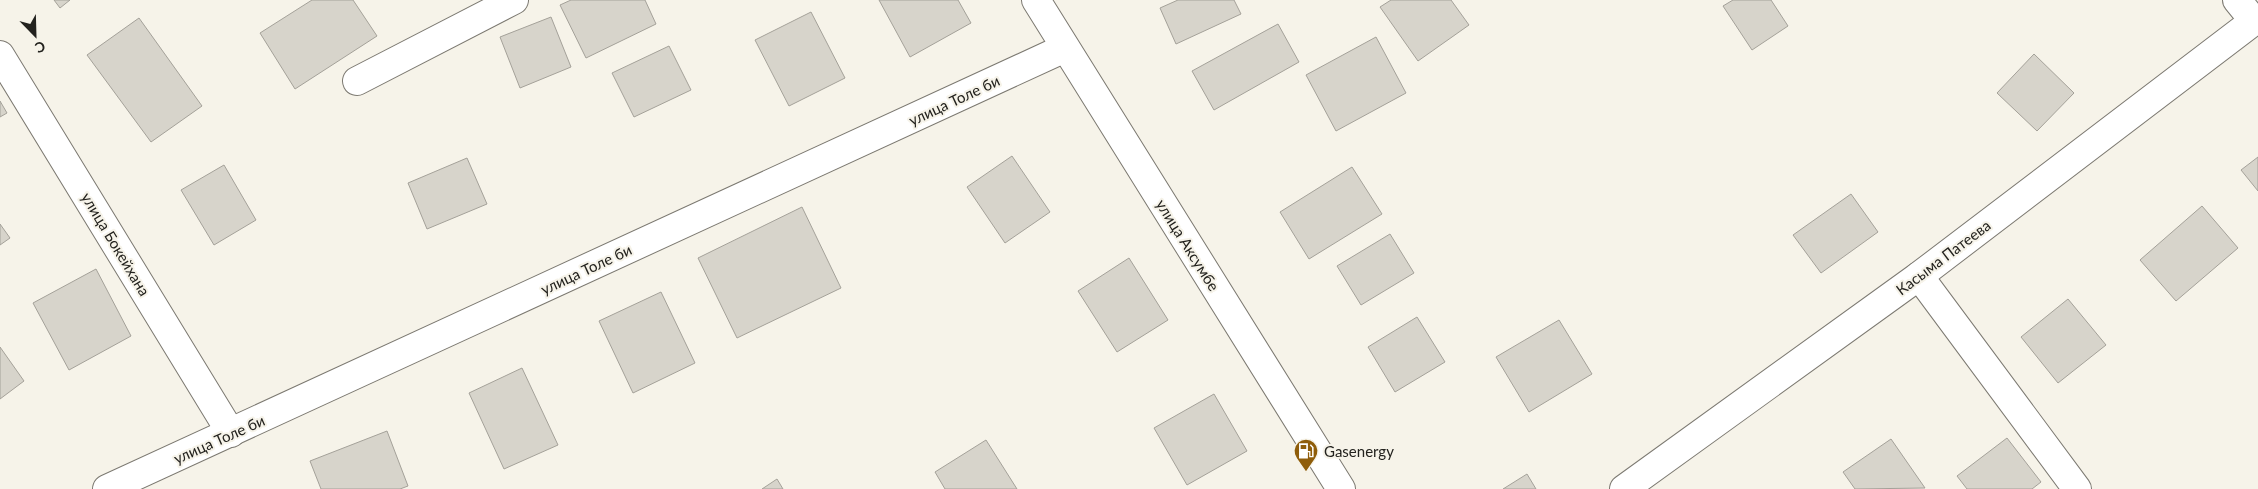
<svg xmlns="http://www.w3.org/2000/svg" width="2258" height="489" viewBox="0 0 2258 489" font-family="Lato,sans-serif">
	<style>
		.building { fill: #d7d4cb; stroke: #a4a199 }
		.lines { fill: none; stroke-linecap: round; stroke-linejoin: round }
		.minor-casing { stroke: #7c7971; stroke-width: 30 }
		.secondary-casing { stroke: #7c7971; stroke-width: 30 }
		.minor { stroke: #fff; stroke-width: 28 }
		.secondary { stroke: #fff; stroke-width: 28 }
		.labels { text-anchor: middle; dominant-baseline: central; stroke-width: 4; stroke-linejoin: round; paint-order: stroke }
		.street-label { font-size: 15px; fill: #23221e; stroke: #f6f3e9 }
		.poi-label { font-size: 15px; fill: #23221e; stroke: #f6f3e9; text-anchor: start }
	</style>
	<rect width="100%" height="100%" fill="#f6f3e9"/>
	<g class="building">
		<polygon points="54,0 70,0 60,8"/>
		<polygon points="312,0 353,0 377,36 295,89 260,33"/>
		<polygon points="571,0 645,0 656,24 586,58 560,5"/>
		<polygon points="879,0 958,0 971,23 910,57"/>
		<polygon points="1178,0 1234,0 1241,14 1176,44 1160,8"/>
		<polygon points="1391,0 1451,0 1469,25 1418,61 1380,7"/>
		<polygon points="1733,0 1771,0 1788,26 1752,50 1723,6"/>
		<polygon points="811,12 845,78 789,106 755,40"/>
		<polygon points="551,17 571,67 520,88 500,37"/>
		<polygon points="139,18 202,106 151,142 87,55"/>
		<polygon points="1278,24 1299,62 1214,110 1192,71"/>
		<polygon points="1376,37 1406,93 1336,131 1306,75"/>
		<polygon points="669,46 691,90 634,117 612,73"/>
		<polygon points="2034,54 2074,93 2037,131 1997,93"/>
		<polygon points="0,101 7,113 0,117"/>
		<polygon points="1012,156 1050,212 1005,243 967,187"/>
		<polygon points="2258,157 2258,191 2241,170"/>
		<polygon points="467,158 487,204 427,229 408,183"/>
		<polygon points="224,165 256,220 214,245 181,190"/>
		<polygon points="1352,167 1382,214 1309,259 1280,212"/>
		<polygon points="1851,194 1878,232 1821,273 1793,235"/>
		<polygon points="2202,206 2238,248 2176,301 2140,260"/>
		<polygon points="802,207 841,288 737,338 698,258"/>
		<polygon points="0,224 10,238 0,245"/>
		<polygon points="1390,234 1414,273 1361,305 1337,266"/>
		<polygon points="1129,258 1168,320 1117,352 1078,291"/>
		<polygon points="96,269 131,336 69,370 33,303"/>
		<polygon points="661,292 695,363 633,393 599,321"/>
		<polygon points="2068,299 2106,345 2058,383 2021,337"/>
		<polygon points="1417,317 1445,362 1395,392 1368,347"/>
		<polygon points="1559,320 1592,374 1529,412 1496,357"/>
		<polygon points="0,347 24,381 0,399"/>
		<polygon points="522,368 558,445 504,469 469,393"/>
		<polygon points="1214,394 1247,451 1187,485 1154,428"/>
		<polygon points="387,431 408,486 400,489 321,489 310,461"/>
		<polygon points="2007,438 2041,482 2032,489 1967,489 1957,476"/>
		<polygon points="1891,439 1925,488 1855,489 1843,472"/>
		<polygon points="986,440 1017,489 945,489 935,472"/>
		<polygon points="1527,474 1536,489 1503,489"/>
		<polygon points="777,479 783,489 762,489"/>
	</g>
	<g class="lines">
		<defs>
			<g id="minor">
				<polyline points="2237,0 2254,21"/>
				<polyline points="0,55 231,433"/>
				<polyline points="357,81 514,0"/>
				<polyline points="1919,276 2077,489"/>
				<polyline points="107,489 1065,48"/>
			</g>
			<g id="secondary">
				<polyline points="1036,0 1341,489"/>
				<polyline points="1624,489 1919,276 2258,18"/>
			</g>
		</defs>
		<use href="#minor" class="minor-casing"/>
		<use href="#secondary" class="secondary-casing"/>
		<use href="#minor" class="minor"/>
		<use href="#secondary" class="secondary"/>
	</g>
	<defs>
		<symbol id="fuel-pin" viewBox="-11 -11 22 30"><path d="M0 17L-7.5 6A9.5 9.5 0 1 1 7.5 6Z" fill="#8f5d0a" stroke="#f6f3e9"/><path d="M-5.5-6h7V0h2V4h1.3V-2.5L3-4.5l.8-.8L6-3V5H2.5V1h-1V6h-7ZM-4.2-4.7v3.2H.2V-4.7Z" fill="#fff"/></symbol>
	</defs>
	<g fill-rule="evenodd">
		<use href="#fuel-pin" x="1292" y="437" width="28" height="38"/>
	</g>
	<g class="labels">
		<g class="street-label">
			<text transform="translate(954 100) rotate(-25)">улица Толе би</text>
			<text transform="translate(116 244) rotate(59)">улица Бокейхана</text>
			<text transform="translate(1188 245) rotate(58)">улица Аксумбе</text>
			<text transform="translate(1943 257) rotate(-37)">Касыма Патеева</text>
			<text transform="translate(586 269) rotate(-25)">улица Толе би</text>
			<text transform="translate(219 439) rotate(-24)">улица Толе би</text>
		</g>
		<g class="poi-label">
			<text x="1324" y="451">Gasenergy</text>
		</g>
	</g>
	<g transform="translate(35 35) rotate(157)" stroke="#f6f3e9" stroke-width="4" paint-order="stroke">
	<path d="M0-4L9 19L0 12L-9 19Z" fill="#23221e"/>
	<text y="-8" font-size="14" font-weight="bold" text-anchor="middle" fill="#23221e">С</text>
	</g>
</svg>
